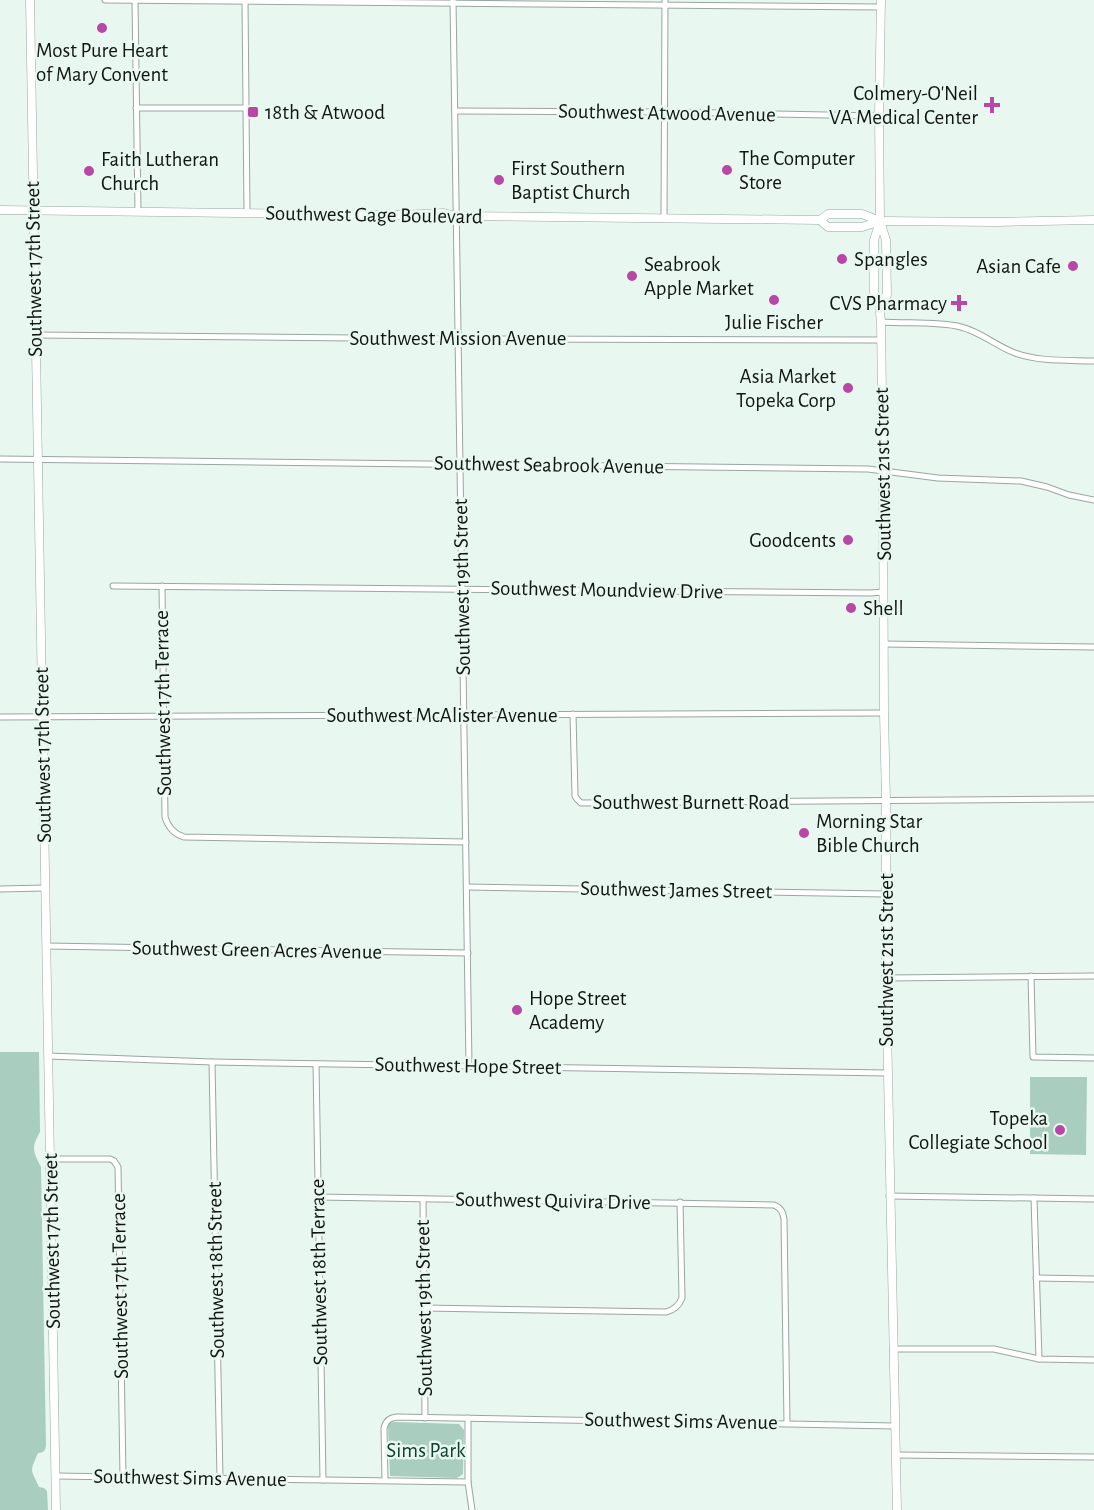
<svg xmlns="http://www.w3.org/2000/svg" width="1094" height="1510" viewBox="0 0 1094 1510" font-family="'Alegreya Sans',sans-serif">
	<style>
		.green { fill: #a9cdbf }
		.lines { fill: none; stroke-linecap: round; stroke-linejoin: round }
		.street-casing { stroke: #99a6a1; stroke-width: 7 }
		.secondary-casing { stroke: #99a6a1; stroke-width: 9 }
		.street { stroke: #fff; stroke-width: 5 }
		.secondary { stroke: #fff; stroke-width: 8 }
		.poi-dot { fill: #b748a5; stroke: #e9f7f1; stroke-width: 2 }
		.labels { text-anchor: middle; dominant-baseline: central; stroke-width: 5; stroke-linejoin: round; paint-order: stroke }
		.poi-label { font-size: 21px; fill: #111614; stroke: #e9f7f1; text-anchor: start }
		.street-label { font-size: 21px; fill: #111614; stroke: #e9f7f1 }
		.park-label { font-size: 21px; fill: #0e4132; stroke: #e9f7f1 }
	</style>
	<rect width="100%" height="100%" fill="#e9f7f1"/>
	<g class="green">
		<path d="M0 1052H39L40 1132C31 1148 33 1151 41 1167L46 1446C45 1451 43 1453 38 1453 29 1473 31 1469 39 1487L44 1488 47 1491 48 1510H0Z"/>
		<polygon points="1030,1077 1087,1077 1086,1155 1030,1154"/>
		<polygon points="394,1422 459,1424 464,1430 463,1474 457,1478 390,1476 388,1426 390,1423"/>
	</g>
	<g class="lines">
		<defs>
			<g id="street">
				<polyline points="105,0 881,7"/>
				<polyline points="135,0 138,212"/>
				<polyline points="453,0 469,1066"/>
				<polyline points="245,1 247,213"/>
				<polyline points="136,108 246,108"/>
				<polyline points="455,111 664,112 879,116"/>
				<polyline points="664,217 665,0"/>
				<path d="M881 322C906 324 937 321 961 327 981 332 996 346 1015 353 1040 362 1068 360 1094 361"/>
				<polyline points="35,335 458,339 881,340"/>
				<polyline points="0,459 868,469 938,478 1021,481 1047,487 1069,495 1094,500"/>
				<polyline points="113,586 870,593 884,592"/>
				<path d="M162 586 165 817C168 827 174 834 184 837L466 842"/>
				<polyline points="884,644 1094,647"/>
				<polyline points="573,714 575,796 577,799 581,803 1094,799"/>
				<polyline points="0,717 884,713"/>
				<polyline points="467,887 886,894"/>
				<polyline points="0,889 45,888"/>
				<polyline points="46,946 468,953"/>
				<polyline points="1031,976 1033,1057 1094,1058"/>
				<polyline points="886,978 1094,976"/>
				<polyline points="48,1056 212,1062 887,1073"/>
				<polyline points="212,1062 220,1478"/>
				<polyline points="316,1064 323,1480"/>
				<polyline points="50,1159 110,1159 114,1161 118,1167 123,1477"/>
				<polyline points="889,1196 1094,1199"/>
				<path d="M318 1197 774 1205C781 1208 783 1212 784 1219L787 1423"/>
				<polyline points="1034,1198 1039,1359"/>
				<polyline points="423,1199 425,1418"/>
				<polyline points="1036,1278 1094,1279"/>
				<path d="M424 1308 666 1312C674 1310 679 1306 682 1298L680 1202"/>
				<polyline points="893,1349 994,1349 1039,1359 1094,1360"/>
				<polyline points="468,1418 468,1482 472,1510"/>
				<polyline points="896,1455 1094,1457"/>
				<polyline points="56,1476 468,1482"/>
				<path d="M385 1480 384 1428C386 1420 390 1418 397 1417L895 1426"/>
			</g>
			<g id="secondary">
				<polyline points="30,0 56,1510"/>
				<polyline points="0,210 401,215 444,213 455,216 820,220 828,214 862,214 880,221"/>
				<polyline points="820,220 828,227 862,227 880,221 997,222 1094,220"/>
				<polyline points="880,221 874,240 874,295 879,303 881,322 883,470 884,713 886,801 886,978 897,1510"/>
				<polyline points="879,303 887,295 886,240 880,221 879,116 881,0"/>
			</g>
		</defs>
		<use href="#street" class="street-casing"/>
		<use href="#secondary" class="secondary-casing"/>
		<use href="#street" class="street"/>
		<use href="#secondary" class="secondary"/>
	</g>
	<g class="poi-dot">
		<circle cx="102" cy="28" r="6"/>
		<path d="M989 96h6v6h6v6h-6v6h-6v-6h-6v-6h6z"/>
		<rect x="247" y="106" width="12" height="12" rx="3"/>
		<circle cx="727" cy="170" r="6"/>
		<circle cx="89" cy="171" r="6"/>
		<circle cx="499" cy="180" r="6"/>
		<circle cx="842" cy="259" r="6"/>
		<circle cx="1073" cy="266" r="6"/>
		<circle cx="632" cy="276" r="6"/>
		<circle cx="774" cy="300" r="6"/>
		<path d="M956 294h6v6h6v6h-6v6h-6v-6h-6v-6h6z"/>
		<circle cx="848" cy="388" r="6"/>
		<circle cx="848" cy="540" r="6"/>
		<circle cx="851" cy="608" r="6"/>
		<circle cx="804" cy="833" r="6"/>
		<circle cx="517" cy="1010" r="6"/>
		<circle cx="1060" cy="1130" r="6"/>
	</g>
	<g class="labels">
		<g class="poi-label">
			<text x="102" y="50" text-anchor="middle">Most Pure Heart<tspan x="102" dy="24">of Mary Convent</tspan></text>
			<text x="978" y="93" text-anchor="end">Colmery-O'Neil<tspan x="978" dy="24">VA Medical Center</tspan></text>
			<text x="265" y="112">18th &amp; Atwood</text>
			<text x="739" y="158">The Computer<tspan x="739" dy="24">Store</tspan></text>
			<text x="101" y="159">Faith Lutheran<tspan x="101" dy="24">Church</tspan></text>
			<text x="511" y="168">First Southern<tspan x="511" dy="24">Baptist Church</tspan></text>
			<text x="854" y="259">Spangles</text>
			<text x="644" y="264">Seabrook<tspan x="644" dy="24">Apple Market</tspan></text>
			<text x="1061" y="266" text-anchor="end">Asian Cafe</text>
			<text x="947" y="303" text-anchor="end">CVS Pharmacy</text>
			<text x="774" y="322" text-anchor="middle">Julie Fischer</text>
			<text x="836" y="376" text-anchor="end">Asia Market<tspan x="836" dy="24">Topeka Corp</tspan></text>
			<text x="836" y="540" text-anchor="end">Goodcents</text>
			<text x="863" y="608">Shell</text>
			<text x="816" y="821">Morning Star<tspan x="816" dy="24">Bible Church</tspan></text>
			<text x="529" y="998">Hope Street<tspan x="529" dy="24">Academy</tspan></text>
			<text x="1048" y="1118" text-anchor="end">Topeka<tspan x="1048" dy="24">Collegiate School</tspan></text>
		</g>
		<g class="street-label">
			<text transform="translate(667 113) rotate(1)">Southwest Atwood Avenue</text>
			<text transform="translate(374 215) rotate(1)">Southwest Gage Boulevard</text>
			<text transform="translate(34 269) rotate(-91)">Southwest 17th Street</text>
			<text x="458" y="338">Southwest Mission Avenue</text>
			<text transform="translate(549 465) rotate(1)">Southwest Seabrook Avenue</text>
			<text transform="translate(883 474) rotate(-91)">Southwest 21st Street</text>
			<text transform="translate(462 587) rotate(-91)">Southwest 19th Street</text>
			<text transform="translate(607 590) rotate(1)">Southwest Moundview Drive</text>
			<text transform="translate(163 703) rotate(-91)">Southwest 17th Terrace</text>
			<text x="442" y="715">Southwest McAlister Avenue</text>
			<text transform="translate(43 755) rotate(-91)">Southwest 17th Street</text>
			<text x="691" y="802">Southwest Burnett Road</text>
			<text transform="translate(676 890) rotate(1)">Southwest James Street</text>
			<text transform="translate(257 950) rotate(1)">Southwest Green Acres Avenue</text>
			<text transform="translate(886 960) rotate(-90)">Southwest 21st Street</text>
			<text transform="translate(468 1066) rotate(1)">Southwest Hope Street</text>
			<text transform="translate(553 1201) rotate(1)">Southwest Quivira Drive</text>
			<text transform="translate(52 1241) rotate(-91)">Southwest 17th Street</text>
			<text transform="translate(216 1270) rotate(-91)">Southwest 18th Street</text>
			<text transform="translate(319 1272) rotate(-91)">Southwest 18th Terrace</text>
			<text transform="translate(120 1286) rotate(-91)">Southwest 17th Terrace</text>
			<text transform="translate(424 1308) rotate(-91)">Southwest 19th Street</text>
			<text transform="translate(681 1421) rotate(1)">Southwest Sims Avenue</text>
			<text transform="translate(190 1478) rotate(1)">Southwest Sims Avenue</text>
		</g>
		<g class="park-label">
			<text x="426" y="1450">Sims Park</text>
		</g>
	</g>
</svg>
